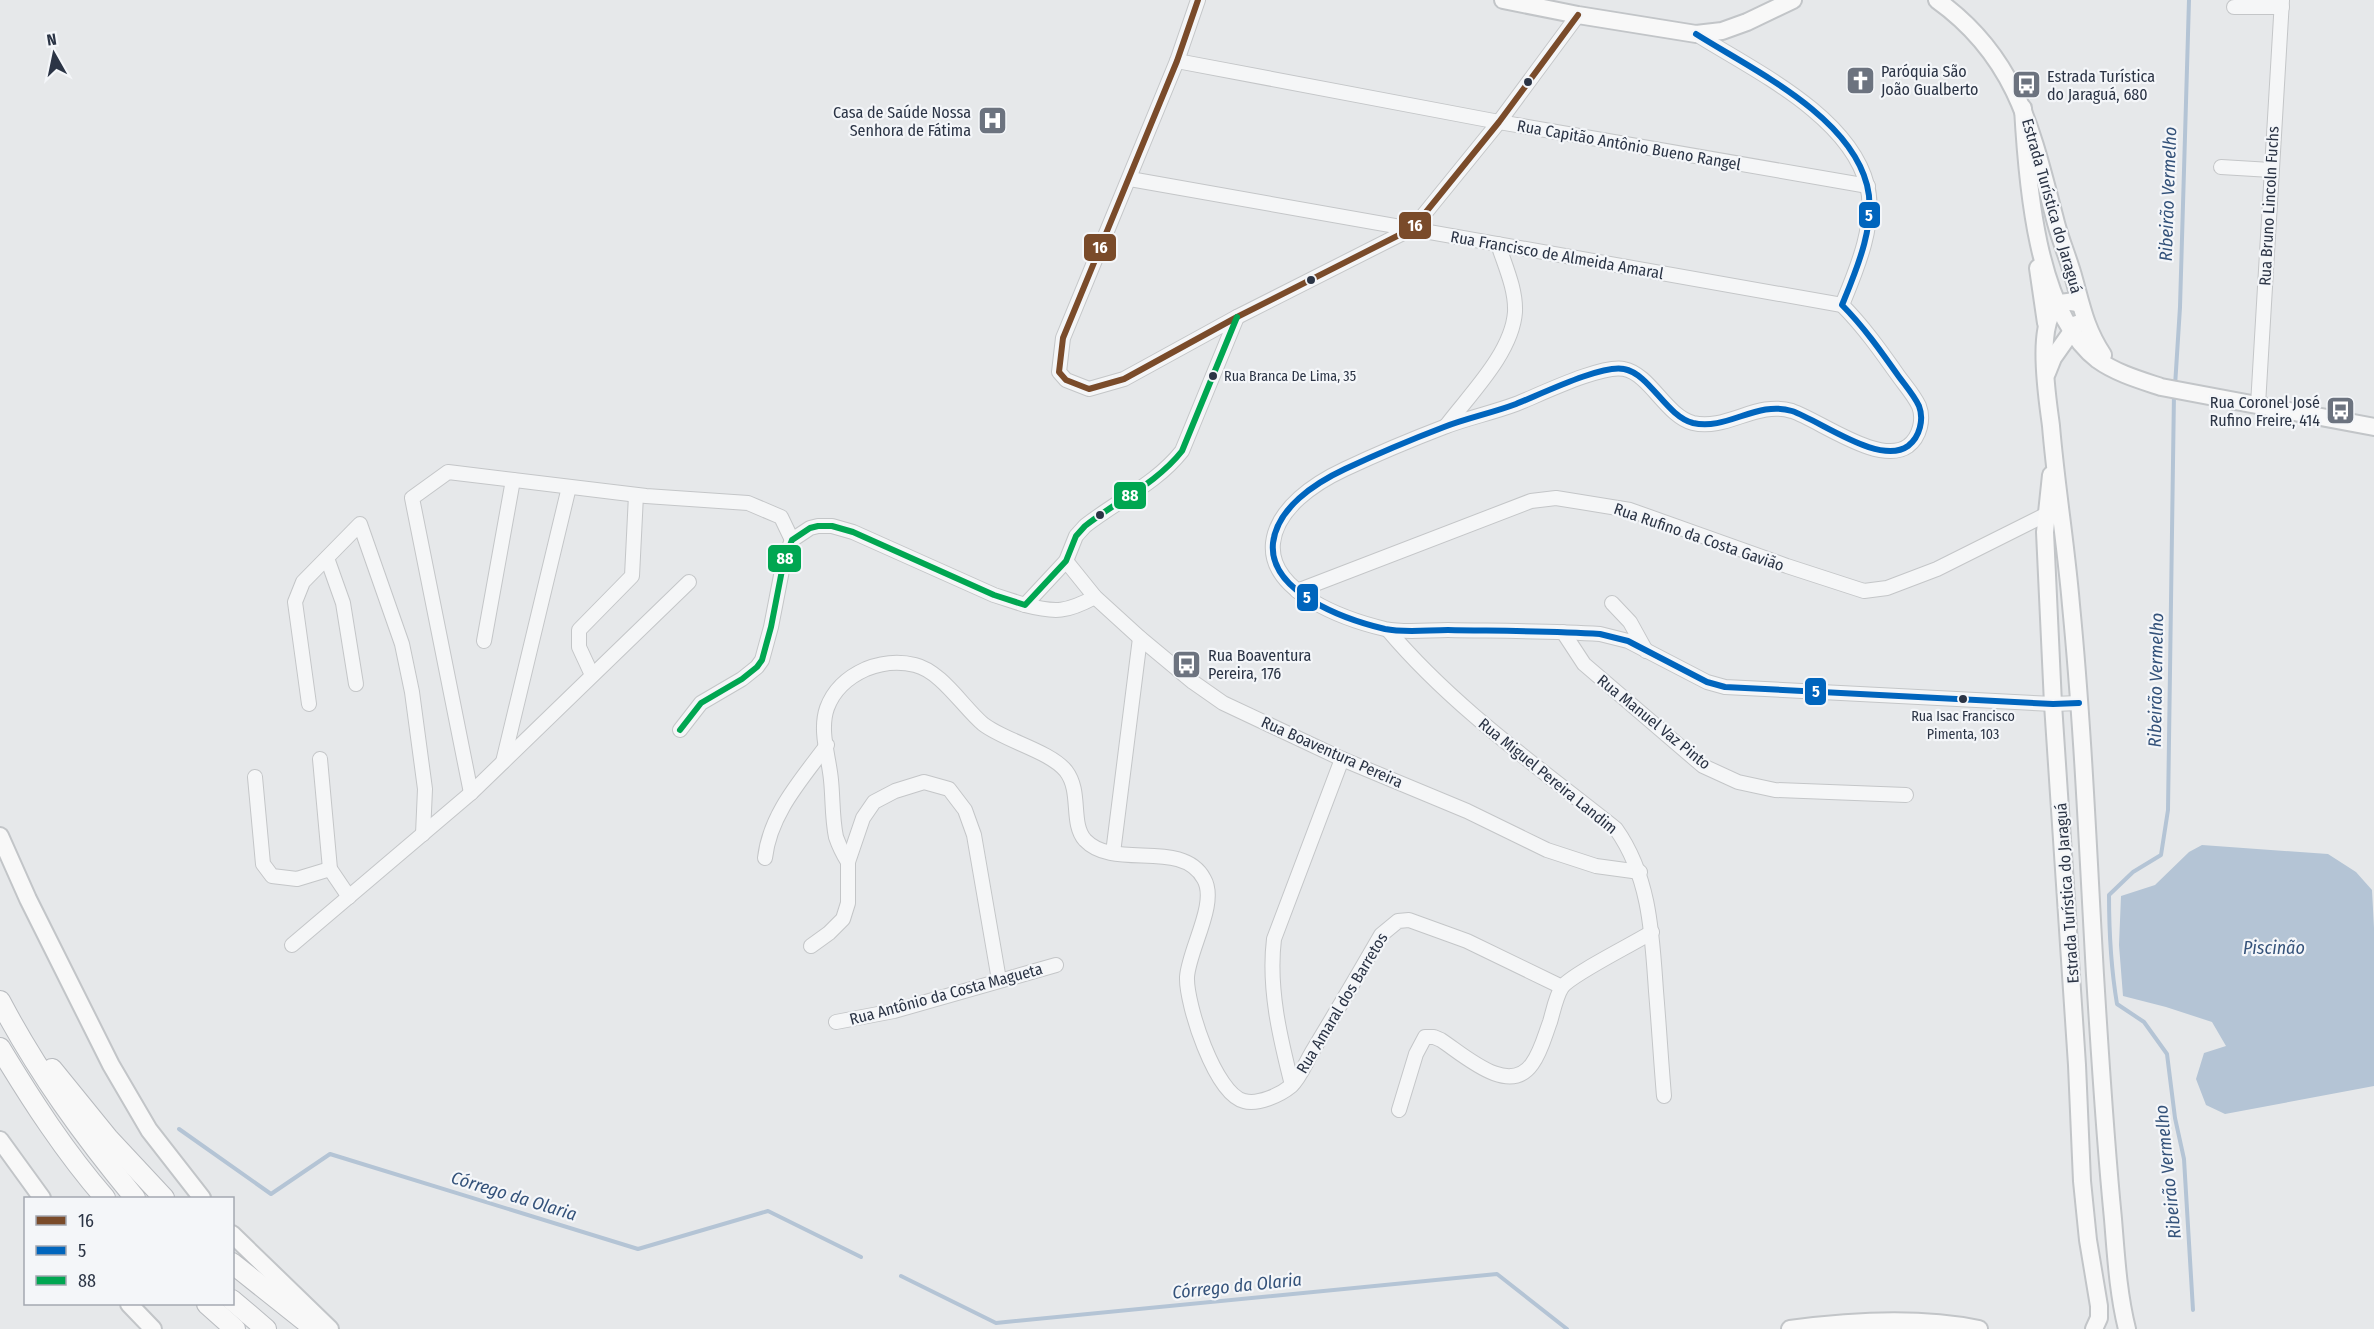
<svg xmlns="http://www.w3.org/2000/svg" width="2374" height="1329" viewBox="0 0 2374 1329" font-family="'Fira Sans Condensed',sans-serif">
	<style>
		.water { fill: #b4c4d5 }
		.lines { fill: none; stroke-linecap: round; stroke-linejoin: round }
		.stream { stroke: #b4c4d5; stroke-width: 4 }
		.minor-casing { stroke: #c4c6c8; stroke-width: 16 }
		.major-casing { stroke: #c2c5c8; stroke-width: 20 }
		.highway-casing { stroke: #b8bbbf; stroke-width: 22 }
		.minor { stroke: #f5f6f7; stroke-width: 14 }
		.major { stroke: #f8f8f8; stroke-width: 16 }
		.highway { stroke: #f8f8f8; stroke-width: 20 }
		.bus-1-casing { stroke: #f4f6f9; stroke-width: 10 }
		.bus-2-casing { stroke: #f4f6f9; stroke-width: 10 }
		.bus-3-casing { stroke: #f4f6f9; stroke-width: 10 }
		.bus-1 { stroke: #7a4b2a; stroke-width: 6 }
		.bus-2 { stroke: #0065bd; stroke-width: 6 }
		.bus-3 { stroke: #00a651; stroke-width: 6 }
		.bus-dot { fill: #2b3445; stroke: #f4f6f9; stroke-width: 2 }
		.labels { text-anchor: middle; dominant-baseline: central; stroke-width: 4.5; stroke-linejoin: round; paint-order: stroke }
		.bus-label { font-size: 14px; fill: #2b3445; stroke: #f4f6f9; text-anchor: start }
		.poi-label { font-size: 16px; fill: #2b3445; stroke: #f4f6f9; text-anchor: start }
		.street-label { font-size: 16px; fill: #2b3445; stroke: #f4f6f9 }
		.water-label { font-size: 18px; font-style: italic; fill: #34527a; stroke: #f4f6f9 }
		.line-badge { stroke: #f4f6f9; stroke-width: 2 }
		.badge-label { font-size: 16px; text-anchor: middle; font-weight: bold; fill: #fff }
	</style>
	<rect width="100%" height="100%" fill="#e6e8ea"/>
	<polygon class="water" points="2202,845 2328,854 2356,872 2372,890 2374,928 2374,1086 2225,1114 2206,1105 2196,1079 2204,1053 2226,1046 2212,1022 2166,1007 2123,996 2119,945 2121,896 2155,885 2189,852"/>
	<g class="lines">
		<g class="stream">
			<polyline points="2175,386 2180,307 2189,0"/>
			<path d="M2174 393 2168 810 2161 855 2133 872 2109 895C2109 932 2111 968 2117 1004L2144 1022 2167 1054 2175 1118 2184 1159 2193 1310"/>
			<polyline points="179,1129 271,1194 330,1154 638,1249 768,1211 861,1257"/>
			<polyline points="901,1276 996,1323 1497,1274 1567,1329"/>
		</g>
		<defs>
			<g id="minor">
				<polyline points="1198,0 1177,61 1063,338 1059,372 1066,380 1089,389 1124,379 1237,317 1413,228 1499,122 1578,15"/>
				<polyline points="2234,7 2282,7"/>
				<path d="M1696 34C1753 70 1849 115 1867 185 1877 223 1856 271 1842 305 1863 326 1880 350 1897 374 1904 384 1914 395 1919 406 1924 419 1920 437 1908 446 1880 466 1821 421 1792 411 1757 400 1727 431 1693 423 1666 416 1650 374 1624 369 1602 364 1539 395 1516 404 1492 413 1467 418 1444 427 1410 440 1377 454 1345 469 1315 483 1277 508 1273 543 1268 593 1347 620 1385 629 1404 633 1428 630 1448 630 1499 631 1550 631 1600 634L1628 641 1707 682 1725 687 2053 704 2079 703"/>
				<polyline points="1177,61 1499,122 1868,186"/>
				<polyline points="2221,167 2271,170"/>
				<polyline points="1130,179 1842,305"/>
				<polyline points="2258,405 2282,0"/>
				<path d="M1446 426C1470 394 1512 353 1515 312 1516 289 1505 266 1498 244"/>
				<polyline points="327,558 343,603 356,684"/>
				<polyline points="1066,561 1095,597 1140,638 1193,682 1223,703 1342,759 1467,811 1547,850 1596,866 1640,872"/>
				<polyline points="1297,591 1531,501 1556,498 1630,510 1787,566 1864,591 1887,588 1937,569 2053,511"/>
				<polyline points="1612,603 1630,622 1646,651"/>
				<path d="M1025 605C1056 613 1067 612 1095 597"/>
				<path d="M1388 630C1453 707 1537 766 1616 829 1650 877 1652 934 1656 991 1659 1026 1661 1061 1664 1096"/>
				<polyline points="1563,632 1584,664 1703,766 1738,782 1775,790 1906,795"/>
				<polyline points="484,641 513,480"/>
				<polyline points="592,675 579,647 579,630 632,576 636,495"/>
				<polyline points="309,704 295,602 303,582 360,524 402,644 412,692 425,789 423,834"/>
				<path d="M680 730 701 703 742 679 757 667 762 660 771 627 784 560 792 540 810 528 818 526H832L853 532 994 595 1025 605 1066 561 1076 536 1085 526C1118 500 1156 484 1182 451L1237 317"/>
				<polyline points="320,759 330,869 349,897"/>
				<polyline points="503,762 569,487"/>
				<polyline points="255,777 263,864 272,876 297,879 330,869"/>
				<polyline points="471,793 412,498 448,472 646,496 748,503 781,517 792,540"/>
				<polyline points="1113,853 1140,638"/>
				<path d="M765 858C770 814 801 780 827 745"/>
				<path d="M848 862C843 854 839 846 836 837 832 818 833 799 831 780 829 757 819 731 827 708 834 689 848 677 866 669 881 663 899 661 915 665 941 671 963 707 983 724 1005 741 1050 751 1066 771 1082 792 1070 823 1085 840 1114 871 1182 838 1204 879 1218 903 1189 949 1187 977 1186 1004 1215 1094 1244 1101 1258 1105 1280 1095 1291 1086 1300 1078 1306 1062 1312 1052 1335 1014 1358 975 1381 935L1398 921 1409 920 1467 941 1562 987"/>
				<polyline points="292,945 471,793 689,582"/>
				<polyline points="811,946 829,933 843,919 848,903 848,862 863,818 874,802 895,791 924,782 949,789 965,810 974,835 999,980"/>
				<polyline points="836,1022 894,1011 1056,965"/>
				<path d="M1292 1085C1280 1038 1268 988 1274 939L1342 759"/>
				<path d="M1399 1110 1416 1054 1425 1037H1434L1441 1040C1464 1055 1509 1097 1532 1064 1541 1052 1545 1035 1550 1022 1553 1012 1556 996 1562 987 1572 974 1635 943 1652 932"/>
			</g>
			<g id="major">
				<polyline points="1503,0 1578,15 1696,34 1722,31 1747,22 1793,0"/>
				<path d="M1937 0C2018 58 2032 132 2056 223 2061 242 2069 260 2074 279 2082 308 2086 329 2103 355"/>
				<path d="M2023 108C2027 180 2036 313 2098 360 2116 373 2140 380 2161 387L2374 427"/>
				<polyline points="2038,268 2046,323"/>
				<path d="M2080 304C2027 285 2048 400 2051 426 2056 486 2066 545 2071 605 2083 728 2088 852 2095 975 2100 1057 2105 1138 2113 1219 2116 1255 2118 1293 2127 1329"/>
				<polyline points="2047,373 2053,358 2077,324"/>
				<polyline points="2051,475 2045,532 2053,704 2077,1065 2082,1181 2088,1240 2099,1306 2099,1318 2094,1329"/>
				<polyline points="0,836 28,899 111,1065 149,1130 202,1198"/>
				<polyline points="0,1140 42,1198"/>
				<polyline points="232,1234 330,1329"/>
				<polyline points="129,1304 153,1329"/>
				<path d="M1790 1329C1849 1321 1921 1317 1979 1329"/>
			</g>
			<g id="highway">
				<path d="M0 1001C38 1073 83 1135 135 1198"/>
				<path d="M0 1048C32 1101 65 1152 105 1198"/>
				<polyline points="52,1069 108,1138 164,1198"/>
				<polyline points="232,1263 315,1329"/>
				<polyline points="232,1300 266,1329"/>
				<polyline points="207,1304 235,1329"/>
			</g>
		</defs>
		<use href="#minor" class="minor-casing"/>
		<use href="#major" class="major-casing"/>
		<use href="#highway" class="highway-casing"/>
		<use href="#minor" class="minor"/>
		<use href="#major" class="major"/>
		<use href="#highway" class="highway"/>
		<defs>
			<polyline id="bus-1" points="1198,0 1177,61 1063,338 1059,372 1066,380 1089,389 1124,379 1237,317 1413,228 1499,122 1578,15"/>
			<path id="bus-2" d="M1696 34C1753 70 1849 115 1867 185 1877 223 1856 271 1842 305 1863 326 1880 350 1897 374 1904 384 1914 395 1919 406 1924 419 1920 437 1908 446 1880 466 1821 421 1792 411 1757 400 1727 431 1693 423 1666 416 1650 374 1624 369 1602 364 1539 395 1516 404 1492 413 1467 418 1444 427 1410 440 1377 454 1345 469 1315 483 1277 508 1273 543 1268 593 1347 620 1385 629 1404 633 1428 630 1448 630 1499 631 1550 631 1600 634L1628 641 1707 682 1725 687 2053 704 2079 703"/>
			<path id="bus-3" d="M680 730 701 703 742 679 757 667 762 660 771 627 784 560 792 540 810 528 818 526H832L853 532 994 595 1025 605 1066 561 1076 536 1085 526C1118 500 1156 484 1182 451L1237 317"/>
		</defs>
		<use href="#bus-1" class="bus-1-casing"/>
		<use href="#bus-2" class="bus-2-casing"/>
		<use href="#bus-3" class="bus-3-casing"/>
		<use href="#bus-1" class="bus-1"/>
		<use href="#bus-2" class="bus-2"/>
		<use href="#bus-3" class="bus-3"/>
	</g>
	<defs>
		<symbol id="church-square" viewBox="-11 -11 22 22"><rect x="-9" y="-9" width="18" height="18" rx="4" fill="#6c737f" stroke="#f4f6f9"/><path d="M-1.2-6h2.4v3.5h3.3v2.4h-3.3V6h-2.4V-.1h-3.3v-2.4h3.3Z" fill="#fff"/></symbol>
		<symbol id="bus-square" viewBox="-11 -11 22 22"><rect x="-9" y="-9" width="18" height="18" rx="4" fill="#6c737f" stroke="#f4f6f9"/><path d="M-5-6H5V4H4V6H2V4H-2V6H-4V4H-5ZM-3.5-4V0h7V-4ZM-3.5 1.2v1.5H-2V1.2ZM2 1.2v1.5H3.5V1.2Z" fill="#fff"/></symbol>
		<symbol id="hospital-square" viewBox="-11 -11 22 22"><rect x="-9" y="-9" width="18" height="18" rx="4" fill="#6c737f" stroke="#f4f6f9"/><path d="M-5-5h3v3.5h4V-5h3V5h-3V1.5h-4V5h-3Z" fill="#fff"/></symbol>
	</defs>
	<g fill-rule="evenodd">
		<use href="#church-square" x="1844" y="64" width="33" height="33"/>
		<use href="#bus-square" x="2010" y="68" width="33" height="33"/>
		<use href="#hospital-square" x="976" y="104" width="33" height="33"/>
		<use href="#bus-square" x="2324" y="394" width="33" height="33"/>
		<use href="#bus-square" x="1170" y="648" width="33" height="33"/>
	</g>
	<g class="bus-dot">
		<circle cx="1528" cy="82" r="5"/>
		<circle cx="1311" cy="280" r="5"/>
		<circle cx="1213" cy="376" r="5"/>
		<circle cx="1100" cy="515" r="5"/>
		<circle cx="1963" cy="699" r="5"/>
	</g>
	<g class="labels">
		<g class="bus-label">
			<text x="1224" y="376">Rua Branca De Lima, 35</text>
			<text x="1963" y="716" text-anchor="middle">Rua Isac Francisco<tspan x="1963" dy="18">Pimenta, 103</tspan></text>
		</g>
		<g class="poi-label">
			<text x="1881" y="71">Paróquia São<tspan x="1881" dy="18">João Gualberto</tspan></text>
			<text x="2047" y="76">Estrada Turística<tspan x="2047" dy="18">do Jaraguá, 680</tspan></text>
			<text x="971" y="112" text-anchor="end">Casa de Saúde Nossa<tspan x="971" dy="18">Senhora de Fátima</tspan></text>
			<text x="2320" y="402" text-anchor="end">Rua Coronel José<tspan x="2320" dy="18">Rufino Freire, 414</tspan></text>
			<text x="1208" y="655">Rua Boaventura<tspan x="1208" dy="18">Pereira, 176</tspan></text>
		</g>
		<g class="street-label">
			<text transform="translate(1629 145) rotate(10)">Rua Capitão Antônio Bueno Rangel</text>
			<text transform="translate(2052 206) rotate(74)">Estrada Turística do Jaraguá</text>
			<text transform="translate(2269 206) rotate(-87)">Rua Bruno Lincoln Fuchs</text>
			<text transform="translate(1557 255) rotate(10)">Rua Francisco de Almeida Amaral</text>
			<text transform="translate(1699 537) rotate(19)">Rua Rufino da Costa Gavião</text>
			<text transform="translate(1654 722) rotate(39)">Rua Manuel Vaz Pinto</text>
			<text transform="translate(1332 752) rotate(24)">Rua Boaventura Pereira</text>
			<text transform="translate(1548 776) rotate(39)">Rua Miguel Pereira Landim</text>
			<text transform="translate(2067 893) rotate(-94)">Estrada Turística do Jaraguá</text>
			<text transform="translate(946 994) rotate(-15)">Rua Antônio da Costa Magueta</text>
			<text transform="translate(1342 1003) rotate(-59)">Rua Amaral dos Barretos</text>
		</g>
		<g class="water-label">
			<text transform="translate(2168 194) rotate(-88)">Ribeirão Vermelho</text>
			<text transform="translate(2156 680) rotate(-89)">Ribeirão Vermelho</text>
			<text x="2274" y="948">Piscinão</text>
			<text transform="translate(2168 1172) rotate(-96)">Ribeirão Vermelho</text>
			<text transform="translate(514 1196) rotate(17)">Córrego da Olaria</text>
			<text transform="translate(1237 1286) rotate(-6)">Córrego da Olaria</text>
		</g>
	</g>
	<g class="line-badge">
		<rect x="1858" y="201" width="23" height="28" rx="6" fill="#0065bd"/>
		<rect x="1398" y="211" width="34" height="29" rx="6" fill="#7a4b2a"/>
		<rect x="1083" y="233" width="34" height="29" rx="6" fill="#7a4b2a"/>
		<rect x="1113" y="481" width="34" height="29" rx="6" fill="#00a651"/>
		<rect x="767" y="544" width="35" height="29" rx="6" fill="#00a651"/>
		<rect x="1296" y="583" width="23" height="29" rx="6" fill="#0065bd"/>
		<rect x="1804" y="677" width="23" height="29" rx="6" fill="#0065bd"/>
	</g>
	<g class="badge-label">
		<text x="1869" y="221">5</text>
		<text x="1415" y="231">16</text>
		<text x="1100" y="253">16</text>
		<text x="1130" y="501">88</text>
		<text x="785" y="564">88</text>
		<text x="1307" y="603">5</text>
		<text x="1816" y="697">5</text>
	</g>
	<rect x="24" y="1197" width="210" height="108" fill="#f4f6f9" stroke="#a4a8b1" stroke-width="1.5"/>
	<rect x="36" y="1216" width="30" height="9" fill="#7a4b2a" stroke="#a4a8b1" stroke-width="1.5"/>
	<text x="78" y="1227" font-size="18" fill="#2b3445">16</text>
	<rect x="36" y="1246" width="30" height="9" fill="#0065bd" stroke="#a4a8b1" stroke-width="1.5"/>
	<text x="78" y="1257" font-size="18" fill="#2b3445">5</text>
	<rect x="36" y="1276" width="30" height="9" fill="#00a651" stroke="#a4a8b1" stroke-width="1.5"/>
	<text x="78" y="1287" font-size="18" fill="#2b3445">88</text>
	<g transform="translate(54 54) rotate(351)" stroke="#f4f6f9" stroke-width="4.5" paint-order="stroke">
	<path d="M0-4.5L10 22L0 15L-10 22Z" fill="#2b3445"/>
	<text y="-9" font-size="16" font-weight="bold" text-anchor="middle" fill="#2b3445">N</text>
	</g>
</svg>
